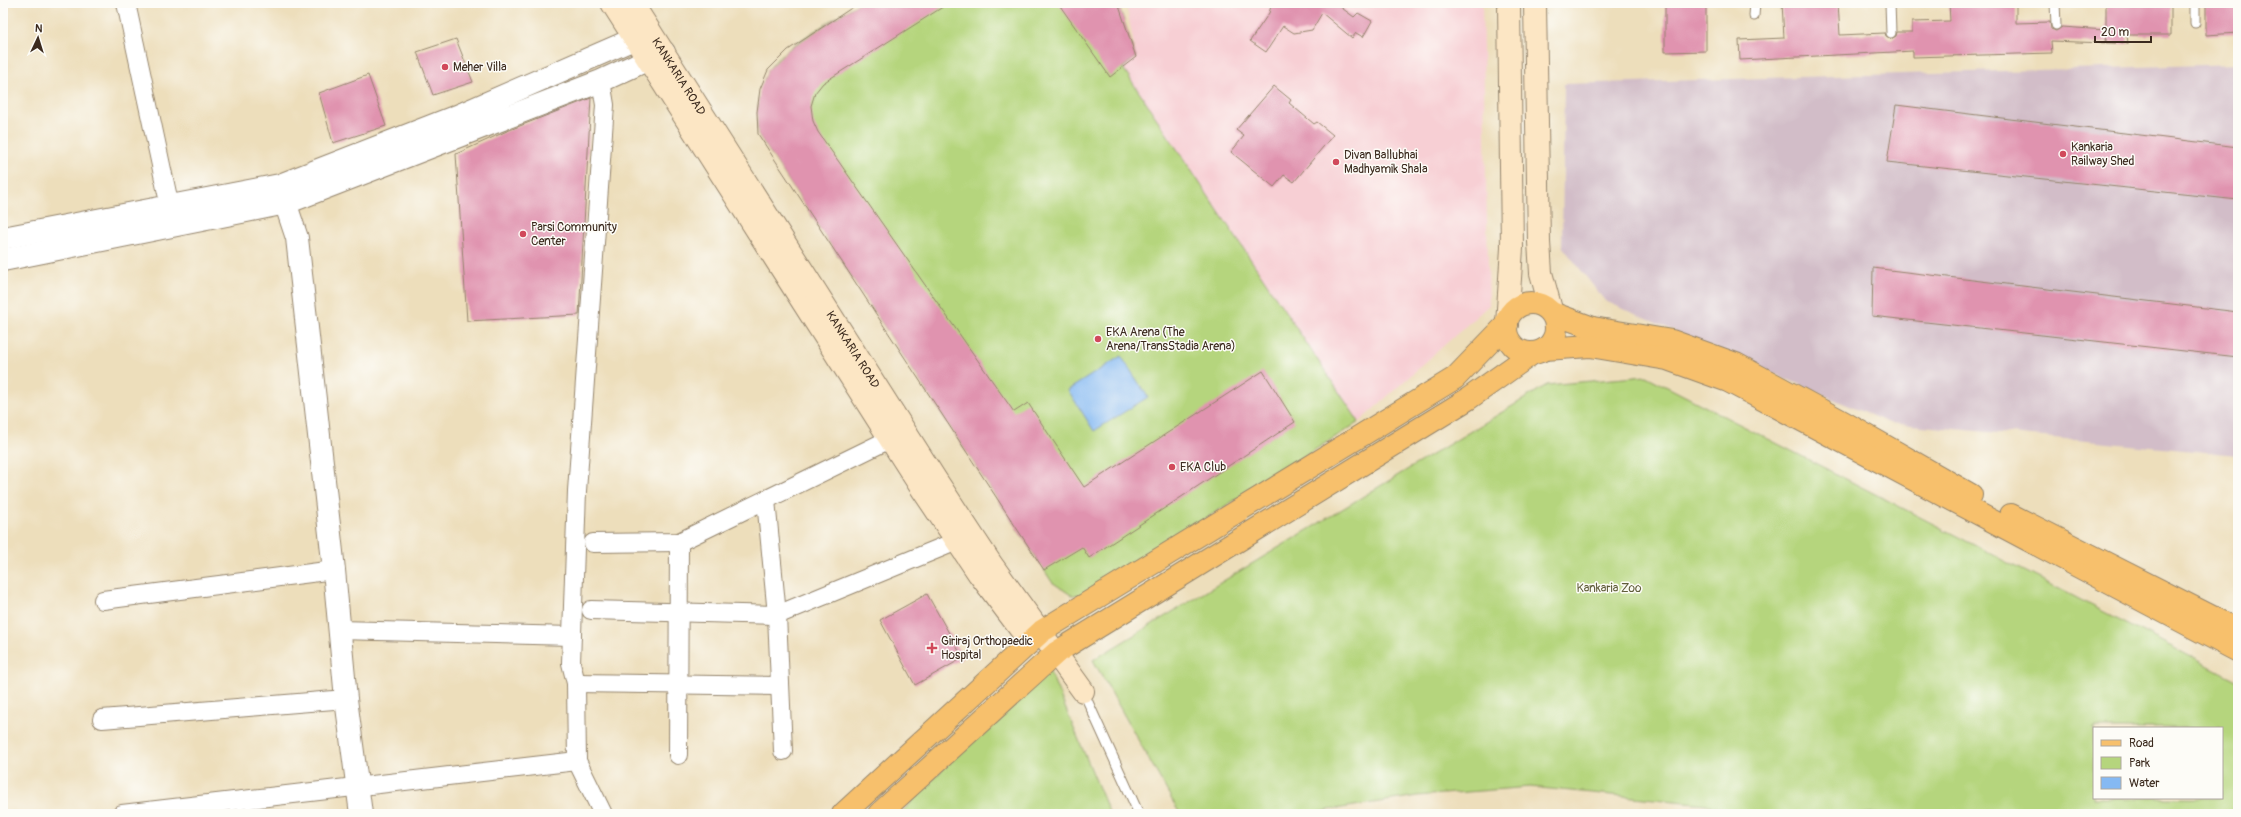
<svg xmlns="http://www.w3.org/2000/svg" width="2241" height="817" viewBox="0 0 2241 817" font-family="Pangolin,sans-serif">
	<style>
		.built { fill: #f7cfd4 }
		.industrial { fill: #d2bdc8 }
		.green { fill: #b5d57d; stroke: #78804e; fill-rule: evenodd }
		.water { fill: #85b9f3; stroke: #607288 }
		.building { fill: #e093af }
		.lines { fill: none; stroke-linecap: round; stroke-linejoin: round }
		.service-casing { stroke: #94846c; stroke-width: 11 }
		.minor-casing { stroke: #94846c; stroke-width: 20 }
		.tertiary-casing { stroke: #94846c; stroke-width: 24 }
		.secondary-casing { stroke: #94846c; stroke-width: 24 }
		.primary-casing { stroke: #94846c; stroke-width: 24 }
		.service { stroke: #fff; stroke-width: 9 }
		.minor { stroke: #fff; stroke-width: 18 }
		.tertiary { stroke: #fff; stroke-width: 22 }
		.secondary { stroke: #fce6c4; stroke-width: 22 }
		.primary { stroke: #f7c06c; stroke-width: 22 }
		.poi-dot { fill: #d1495b; stroke: #fdfcf7; stroke-width: 1.5 }
		.labels { text-anchor: middle; dominant-baseline: central; stroke-width: 3; stroke-linejoin: round; paint-order: stroke }
		.poi-label { font-size: 12px; fill: #3b2a1e; stroke: #fdfcf7; text-anchor: start }
		.street-label { font-size: 12px; fill: #3b2a1e; stroke: #fdfcf7 }
		.park-label { font-size: 12px; fill: #605d3a; stroke: #fdfcf7 }
	</style>
	<rect width="100%" height="100%" fill="#fdfcf7"/>
	<filter id="ink" filterUnits="userSpaceOnUse"><feTurbulence type="fractalNoise" baseFrequency=".025" numOctaves="2"/><feDisplacementMap in="SourceGraphic" scale="8" xChannelSelector="R" yChannelSelector="G"/><feConvolveMatrix kernelMatrix="1 2 1 2 8 2 1 2 1" color-interpolation-filters="sRGB"/></filter>
	<filter id="wash" filterUnits="userSpaceOnUse"><feTurbulence type="fractalNoise" baseFrequency=".012" numOctaves="4" result="noise"/><feDisplacementMap in="SourceGraphic" scale="16" xChannelSelector="R" yChannelSelector="G"/><feGaussianBlur stdDeviation="0.9" result="paint"/><feColorMatrix in="noise" values="0 0 0 0 0 0 0 0 0 0 0 0 0 0 0 0 0 1.4 0 .05"/><feComposite in="paint" operator="in"/></filter>
	<g filter="url(#wash)">
		<rect width="100%" height="100%" fill="#eddebb"/>
		<polygon class="built" points="1126,3 1482,3 1489,305 1359,422 1123,68 1136,57"/>
		<polygon class="industrial" points="2238,64 2238,455 1889,423 1605,301 1562,246 1564,84"/>
		<g class="green">
			<path d="M859 3H1118L1136 57 1123 68 1359 422 1084 595H1071L1052 582 758 134C757 112 757 92 768 71 779 49 837 18 859 3Z"/>
			<path d="M1646 376 2238 681V814H1737L1706 804 1530 787 1417 796 1329 810 1312 814H1180L1093 660 1547 385ZM2094 728H2222V798H2094Z"/>
			<polygon points="1046,662 1110,814 900,814"/>
		</g>
		<polygon class="water" points="1121,356 1148,397 1094,431 1068,390"/>
		<g id="blocks">
			<g class="building">
				<polygon points="859,3 949,3 823,83 815,93 811,106 813,121 818,132 1014,412 1028,403 1084,487 1263,371 1295,422 1089,558 1082,547 1044,570 758,134 757,112 760,89 768,70 788,50"/>
				<polygon points="1058,3 1118,3 1136,57 1110,77"/>
				<polygon points="1272,3 1335,3 1354,17 1358,13 1372,21 1363,37 1356,33 1352,38 1322,13 1312,30 1294,33 1283,26 1266,52 1250,41 1269,13"/>
				<polygon points="1665,3 1706,3 1706,51 1665,52"/>
				<polygon points="1782,3 1838,3 1840,35 1885,33 1886,36 1891,39 1896,36 1897,32 1912,32 1912,22 1950,21 1949,3 2016,3 2016,23 2050,22 2051,29 2056,31 2062,27 2106,30 2105,43 2051,41 2052,53 1913,57 1913,51 1740,60 1739,40 1784,38"/>
				<polygon points="2106,3 2171,3 2171,35 2127,35 2128,44 2106,43"/>
				<polygon points="2206,3 2238,3 2238,33 2206,35"/>
				<polygon points="456,39 473,82 433,95 417,52"/>
				<polygon points="368,75 386,126 333,143 319,93"/>
				<polygon points="1274,86 1291,100 1289,103 1314,124 1317,122 1333,135 1294,182 1284,175 1274,187 1231,152 1244,136 1236,130"/>
				<polygon points="591,98 579,315 467,321 456,154 507,131"/>
				<polygon points="1896,105 2238,147 2238,200 1887,162"/>
				<polygon points="1873,268 2238,312 2238,357 1872,316"/>
				<polygon points="927,594 963,658 915,685 880,620"/>
			</g>
		</g>
	</g>
	<g filter="url(#ink)">
		<use href="#blocks" fill-opacity="0" stroke="#94846c" stroke-width="1"/>
		<g class="lines">
			<defs>
				<g id="service">
					<polyline points="1890,3 1891,33"/>
					<polyline points="2055,3 2056,25"/>
					<polyline points="2195,3 2195,23"/>
					<polyline points="1754,16 1755,3"/>
					<polyline points="1083,691 1139,814"/>
				</g>
				<g id="minor">
					<polyline points="126,3 170,207"/>
					<polyline points="601,81 605,105 577,491 571,663 576,683 577,761 603,814"/>
					<polyline points="766,500 777,615 783,751"/>
					<polyline points="593,543 679,542 890,439"/>
					<polyline points="103,600 334,570"/>
					<polyline points="591,610 777,615 957,541"/>
					<polyline points="339,630 572,636"/>
					<polyline points="576,683 780,686"/>
					<polyline points="102,719 346,699"/>
					<polyline points="678,755 679,542"/>
					<polyline points="122,814 577,761"/>
				</g>
				<g id="tertiary">
					<polyline points="281,190 297,238 334,570 346,699 361,814"/>
					<polyline points="3,238 280,185 457,116 650,32"/>
					<polyline points="3,260 286,203 601,81 664,52"/>
				</g>
				<g id="secondary">
					<polyline points="612,3 922,489 979,574 1030,642"/>
					<path id="s1" d="M632 3 936 480 992 565 1083 691"/>
					<polyline points="1535,3 1539,242 1541,273 1552,313"/>
					<polyline points="1507,324 1512,248 1509,3"/>
				</g>
				<g id="primary">
					<circle cx="1531" cy="328" r="25"/>
					<polyline points="1552,313 1593,328 1672,341 1736,364 1843,422 1971,495"/>
					<polyline points="1545,349 1590,346 1667,359 1728,381 2238,651"/>
					<polyline points="2011,515 2238,630"/>
					<polyline points="843,814 1042,631 1455,378 1507,324"/>
					<polyline points="879,814 1057,652 1468,399 1533,353"/>
				</g>
			</defs>
			<use href="#service" class="service-casing"/>
			<use href="#minor" class="minor-casing"/>
			<use href="#tertiary" class="tertiary-casing"/>
			<use href="#secondary" class="secondary-casing"/>
			<use href="#primary" class="primary-casing"/>
			<use href="#service" class="service"/>
			<use href="#minor" class="minor"/>
			<use href="#tertiary" class="tertiary"/>
			<use href="#secondary" class="secondary"/>
			<use href="#primary" class="primary"/>
		</g>
	</g>
	<g class="poi-dot">
		<circle cx="445" cy="67" r="4"/>
		<circle cx="2063" cy="154" r="4"/>
		<circle cx="1336" cy="162" r="4"/>
		<circle cx="523" cy="234" r="4"/>
		<circle cx="1098" cy="339" r="4"/>
		<circle cx="1172" cy="467" r="4"/>
		<path d="M930 642h4v4h4v4h-4v4h-4v-4h-4v-4h4z"/>
	</g>
	<g class="labels">
		<g class="poi-label">
			<text x="453" y="67">Meher Villa</text>
			<text x="2071" y="147">Kankaria<tspan x="2071" dy="14">Railway Shed</tspan></text>
			<text x="1344" y="155">Divan Ballubhai<tspan x="1344" dy="14">Madhyamik Shala</tspan></text>
			<text x="531" y="227">Parsi Community<tspan x="531" dy="14">Center</tspan></text>
			<text x="1106" y="332">EKA Arena (The<tspan x="1106" dy="14">Arena/TransStadia Arena)</tspan></text>
			<text x="1180" y="467">EKA Club</text>
			<text x="941" y="641">Giriraj Orthopaedic<tspan x="941" dy="14">Hospital</tspan></text>
		</g>
		<g class="street-label">
			<text stroke="none"><textPath href="#s1" startOffset="87">KANKARIA ROAD</textPath></text>
			<text stroke="none"><textPath href="#s1" startOffset="411">KANKARIA ROAD</textPath></text>
		</g>
		<g class="park-label">
			<text x="1609" y="588">Kankaria Zoo</text>
		</g>
	</g>
	<rect width="2241" height="817" fill="none" stroke="#fdfcf7" stroke-width="16"/>
	<rect x="2093" y="727" width="130" height="72" fill="#fdfcf7" stroke="#afa8a0"/>
	<rect x="2101" y="740" width="20" height="6" fill="#f7c06c" stroke="#afa8a0"/>
	<text x="2129" y="747" font-size="12" fill="#3b2a1e">Road</text>
	<rect x="2101" y="757" width="20" height="12" fill="#b5d57d" stroke="#afa8a0"/>
	<text x="2129" y="767" font-size="12" fill="#3b2a1e">Park</text>
	<rect x="2101" y="777" width="20" height="12" fill="#85b9f3" stroke="#afa8a0"/>
	<text x="2129" y="787" font-size="12" fill="#3b2a1e">Water</text>
	<g transform="translate(38 38) rotate(4)" stroke="#fdfcf7" stroke-width="3" paint-order="stroke">
	<path d="M0-3L7 15L0 10L-7 15Z" fill="#3b2a1e"/>
	<text y="-6" font-size="11" font-weight="bold" text-anchor="middle" fill="#3b2a1e">N</text>
	</g>
	<path d="M2095 36v6h56v-6" fill="none" stroke="#3b2a1e" stroke-width="2"/>
	<text x="2101" y="36" font-size="12" fill="#3b2a1e" stroke="#fdfcf7" stroke-width="3" paint-order="stroke">20 m</text>
</svg>
